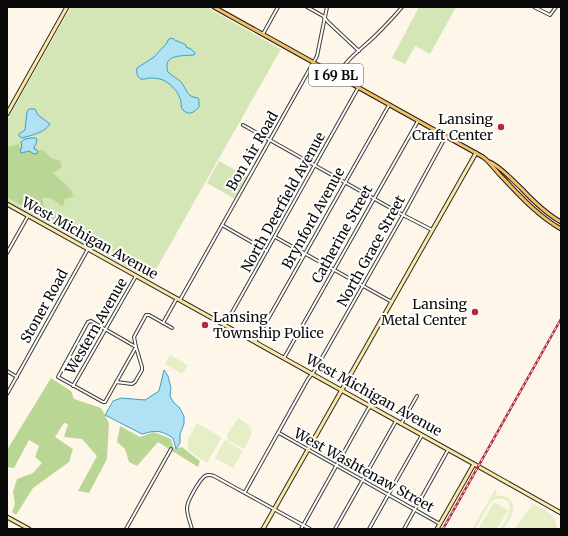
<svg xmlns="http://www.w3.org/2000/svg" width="568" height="536" viewBox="0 0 568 536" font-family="Merriweather,serif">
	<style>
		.green { fill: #d4e6b5 }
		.forest { fill: #bad695 }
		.pitch { fill: #e5eec6 }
		.water { fill: #b0e2f3; stroke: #3a9fc7 }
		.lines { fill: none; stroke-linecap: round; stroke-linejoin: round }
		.street-casing { stroke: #3d3d3d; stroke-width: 4 }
		.secondary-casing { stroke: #2c2c2c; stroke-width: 5 }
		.primary-casing { stroke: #1b1b1b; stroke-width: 5 }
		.street { stroke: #fff; stroke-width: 2 }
		.secondary { stroke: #fce8a6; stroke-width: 3 }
		.primary { stroke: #f3bf64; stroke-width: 3 }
		.rail-casing { stroke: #b32940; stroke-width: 2.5 }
		.rail { stroke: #fff; stroke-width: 1; stroke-dasharray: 3; stroke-linecap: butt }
		.poi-dot { fill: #b32940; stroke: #fff; stroke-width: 1.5 }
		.labels { text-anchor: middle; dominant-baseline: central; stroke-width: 4; stroke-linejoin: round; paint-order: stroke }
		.shield { fill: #fff; stroke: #545454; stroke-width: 1 }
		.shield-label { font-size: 13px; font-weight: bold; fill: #0a0a0a }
		.poi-label { font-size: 14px; fill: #0a0a0a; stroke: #fff; text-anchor: end }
		.street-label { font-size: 14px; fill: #0a0a0a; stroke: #fff }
	</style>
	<rect width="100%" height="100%" fill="#fef7e9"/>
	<g class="green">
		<polygon points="71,7 206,7 281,49 150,280 7,201 7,120"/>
		<polygon points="419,7 456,7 430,54 415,46 405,64 392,58"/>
		<polygon points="219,161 248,177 235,199 207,183"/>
	</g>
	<g class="forest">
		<polygon points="19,144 21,153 33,151 43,150 51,158 60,161 62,167 53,173 70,189 74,196 65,199 63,207 51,198 43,198 43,205 50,212 72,222 81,231 76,233 61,223 45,215 42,217 7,197 7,147"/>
		<polygon points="51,378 71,391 74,399 101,408 109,423 107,459 89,493 78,491 97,456 82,439 64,437 68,424 64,423 55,437 73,449 69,462 33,488 16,515 12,512 15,504 13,492 17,479 33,473 42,463 35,457 39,446 29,440 14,468 7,467 7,450"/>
		<polygon points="120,426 140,437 154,432 171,439 174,449 182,447 200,461 198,467 158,442 137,466 129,462 125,449 117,442"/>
	</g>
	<g class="pitch">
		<polygon points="170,355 188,365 182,374 165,364"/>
		<path d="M238 418C256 428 254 433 244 449L228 440 227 435Z"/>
		<polygon points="197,423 221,437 221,439 207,463 188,450 188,439"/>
		<polygon points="226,440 243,451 233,468 215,458 224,441"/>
		<path d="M495 490 497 491 495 496C505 494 516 500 513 512 511 518 507 524 504 529H500C503 524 508 518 509 511 513 499 499 495 491 502L475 529H472Z"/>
		<polygon points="494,502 508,510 497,529 478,529"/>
		<path d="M533 504C545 510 557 515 557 529H514Z"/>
	</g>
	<g class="water">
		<path d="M172 38C176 42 182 42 186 45V47L191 49 195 53 194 55C186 56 168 54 167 65 167 67 167 70 168 72 172 76 177 78 181 82 187 89 186 97 198 98L199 100V107C195 112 189 116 183 110 181 108 181 104 181 101 179 94 174 87 168 83 163 79 157 78 150 78 147 78 144 80 141 79 137 77 136 72 137 68L154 57 166 44 169 39Z"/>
		<path d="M29 109H35L38 115 50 124C44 133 32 135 22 138L19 136V134L25 130 27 112Z"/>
		<polygon points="32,138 36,138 37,139 36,144 34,147 34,149 36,149 38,152 36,154 32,153 30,151 21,153 20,149 22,148 21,142 25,139"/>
		<path d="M164 370 168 376 171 388 170 395 171 398 174 403 179 407 184 416V424L180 434V443L176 449 173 438C160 430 156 430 142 434L105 415 113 401 121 398 145 400 159 391Z"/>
	</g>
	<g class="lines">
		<defs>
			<g id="street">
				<polyline points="307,7 323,16 328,22 359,51"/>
				<polyline points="534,7 550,15 556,7"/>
				<polyline points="263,34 278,7"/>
				<path d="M337 76C346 59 363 48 376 35 385 26 394 17 402 7"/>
				<polyline points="243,125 403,215 432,230"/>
				<polyline points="222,225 267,251"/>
				<polyline points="275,237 392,302"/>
				<polyline points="7,253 28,216"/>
				<polyline points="180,300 317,56 327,7"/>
				<polyline points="163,323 177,298"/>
				<polyline points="225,325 358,88"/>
				<polyline points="255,342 389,105"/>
				<polyline points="284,358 418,121"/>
				<polyline points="7,371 17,377"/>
				<polyline points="116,382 132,384 135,382 142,370 142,367 136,347 91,321 88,322 58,377 103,402 105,402 136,347 134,337 146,315 149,315 172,328"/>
				<polyline points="73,386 136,276"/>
				<polyline points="7,394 88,249"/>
				<polyline points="401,424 417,396"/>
				<polyline points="279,433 440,524"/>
				<polyline points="245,492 308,379 315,370 403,215 446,136"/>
				<polyline points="126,529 171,449"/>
				<path d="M192 529C190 522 187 515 187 508 187 501 200 479 205 476 208 474 211 475 214 476L310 529"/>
				<polyline points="301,529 368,409 371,406"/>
				<polyline points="335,529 396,421"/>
				<polyline points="369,529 422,435"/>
				<polyline points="404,529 448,450"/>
			</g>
			<g id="secondary">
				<polyline points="7,114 67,7"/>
				<polyline points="7,204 474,464 561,513"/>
				<polyline points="7,517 29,529"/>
				<path d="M263 529C334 404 405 278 476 153"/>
				<polyline points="437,529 474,464"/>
			</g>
			<g id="primary">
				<path d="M214 7 483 157C490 162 495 170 502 177 520 196 538 216 561 229"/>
				<path d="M490 162C502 168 511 179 521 188 533 201 545 213 561 222"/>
			</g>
		</defs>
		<use href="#street" class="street-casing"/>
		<use href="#secondary" class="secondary-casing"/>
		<use href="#primary" class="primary-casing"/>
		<use href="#street" class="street"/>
		<use href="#secondary" class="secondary"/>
		<use href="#primary" class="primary"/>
		<defs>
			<polyline id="rail" points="443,529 561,319"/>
		</defs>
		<use href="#rail" class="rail-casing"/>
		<use href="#rail" class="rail"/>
	</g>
	<g class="poi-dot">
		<circle cx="501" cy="127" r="4"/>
		<circle cx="475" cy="312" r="4"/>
		<circle cx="205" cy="325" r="4"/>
	</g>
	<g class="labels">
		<rect class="shield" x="309" y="64" width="54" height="22" rx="3"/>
		<g class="shield-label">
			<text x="336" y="75">I 69 BL</text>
		</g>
		<g class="poi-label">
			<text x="493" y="119">Lansing<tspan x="493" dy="16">Craft Center</tspan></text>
			<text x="467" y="304">Lansing<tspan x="467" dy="16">Metal Center</tspan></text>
			<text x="213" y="317" text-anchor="start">Lansing<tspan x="213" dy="16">Township Police</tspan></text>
		</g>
		<g class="street-label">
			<text transform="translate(252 151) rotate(-60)">Bon Air Road</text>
			<text transform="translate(283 202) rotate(-61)">North Deerfield Avenue</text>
			<text transform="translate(313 218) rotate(-61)">Brynford Avenue</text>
			<text transform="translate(342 234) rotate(-61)">Catherine Street</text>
			<text transform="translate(90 238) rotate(29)">West Michigan Avenue</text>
			<text transform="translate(371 251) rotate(-61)">North Grace Street</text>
			<text transform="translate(44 306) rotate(-61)">Stoner Road</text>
			<text transform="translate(96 326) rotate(-60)">Western Avenue</text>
			<text transform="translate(374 395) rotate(29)">West Michigan Avenue</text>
			<text transform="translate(364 470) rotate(29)">West Washtenaw Street</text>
		</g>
	</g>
	<rect width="568" height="536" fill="none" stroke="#0a0a0a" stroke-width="16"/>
</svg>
